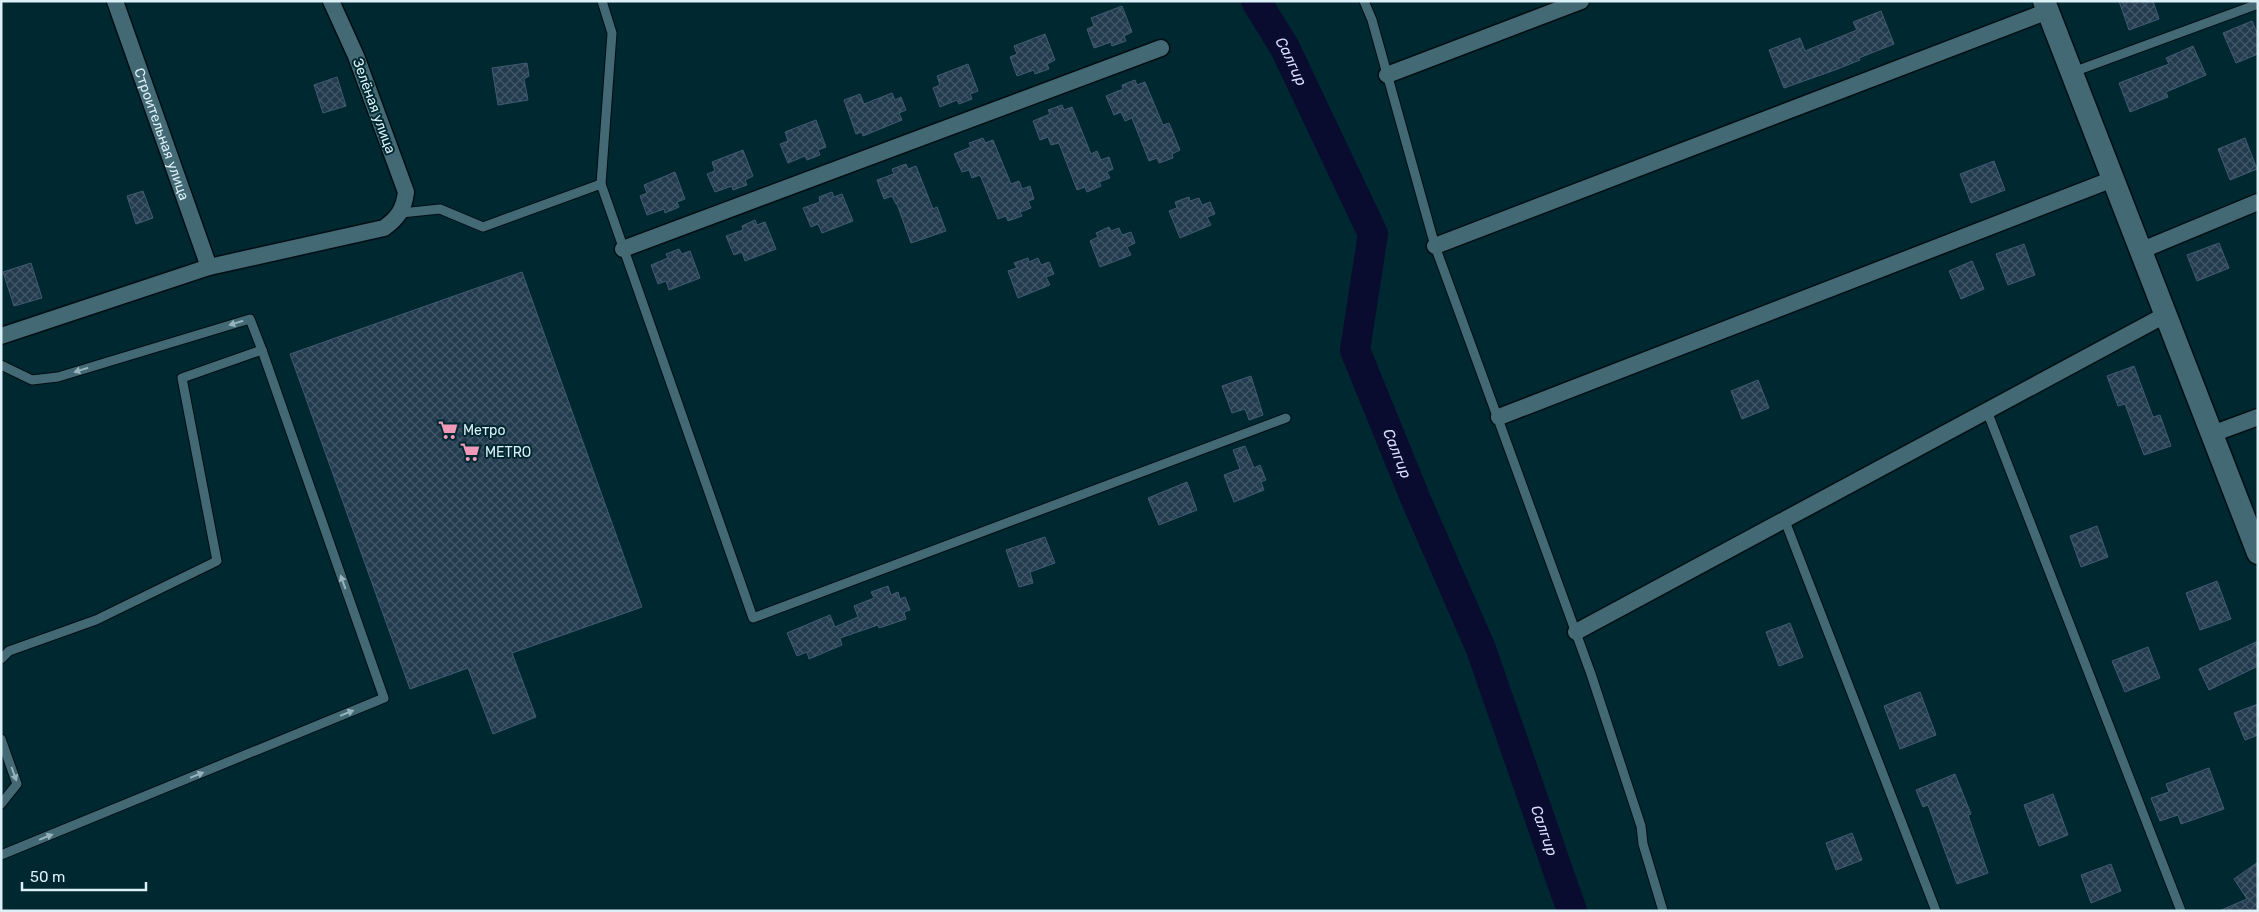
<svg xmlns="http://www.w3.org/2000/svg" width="2259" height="912" viewBox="0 0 2259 912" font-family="Rubik,sans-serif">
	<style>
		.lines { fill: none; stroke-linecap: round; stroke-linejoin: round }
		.river { stroke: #090c2f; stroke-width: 30 }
		.building { fill: url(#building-cross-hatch); stroke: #415a70 }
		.lane-casing { stroke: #000f14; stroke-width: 11 }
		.street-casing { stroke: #000f14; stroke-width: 19 }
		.secondary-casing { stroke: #000f14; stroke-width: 25 }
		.lane { stroke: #436974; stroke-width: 9 }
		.street { stroke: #436974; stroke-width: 16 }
		.secondary { stroke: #436974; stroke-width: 22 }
		.oneway { fill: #97b3bc }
		.labels { text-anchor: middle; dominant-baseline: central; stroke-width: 4; stroke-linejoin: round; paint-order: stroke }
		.street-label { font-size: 14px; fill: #dcf0f7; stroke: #002831 }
		.poi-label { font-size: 14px; fill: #dcf0f7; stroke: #002831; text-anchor: start }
		.water-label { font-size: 15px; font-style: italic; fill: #d6defa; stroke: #002831 }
	</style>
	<defs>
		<pattern id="building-cross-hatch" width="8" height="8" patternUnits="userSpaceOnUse" patternTransform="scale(1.25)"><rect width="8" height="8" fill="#233b4f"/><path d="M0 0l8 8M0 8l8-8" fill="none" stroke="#425869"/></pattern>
	</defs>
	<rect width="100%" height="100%" fill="#002831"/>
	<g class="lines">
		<path class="river" id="s1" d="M1256 1 1285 48 1373 234 1355 350 1416 500 1481 649 1572 911"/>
	</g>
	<g class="building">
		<polygon points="2119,1 2153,1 2159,19 2129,30"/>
		<polygon points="1122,6 1132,32 1124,36 1126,41 1112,46 1111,42 1094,48 1087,29 1094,26 1091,18"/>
		<polygon points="1881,11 1894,44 1859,58 1860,60 1835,70 1784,88 1769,50 1800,38 1805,51 1857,30 1853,22"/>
		<polygon points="2252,21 2258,35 2258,54 2236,63 2223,33"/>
		<polygon points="1045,34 1055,60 1047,64 1049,69 1035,74 1034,70 1017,76 1010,57 1017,54 1014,46"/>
		<polygon points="2193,46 2206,75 2166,92 2168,97 2130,112 2119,83 2169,64 2166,58"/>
		<polygon points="527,63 529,76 524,79 528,100 498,105 492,68"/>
		<polygon points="968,64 978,91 970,94 972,99 959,104 957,100 940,107 933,88 940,85 937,76"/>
		<polygon points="337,77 346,106 323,113 314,85"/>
		<polygon points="1135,80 1137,85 1145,82 1163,125 1169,123 1180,150 1172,154 1173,158 1159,163 1157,158 1149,161 1132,118 1125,121 1121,112 1114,115 1106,96 1123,89 1122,85"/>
		<polygon points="892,93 895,100 901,97 906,110 899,113 902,120 863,136 862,132 856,134 844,100 860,94 864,104"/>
		<polygon points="1062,105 1064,110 1072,107 1091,154 1097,151 1101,160 1109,157 1113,169 1107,172 1110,178 1099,182 1101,186 1087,192 1085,187 1077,190 1059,143 1051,145 1048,137 1040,140 1033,121 1050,114 1048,110"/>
		<polygon points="816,120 826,147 818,150 820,155 807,160 805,156 788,163 780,144 788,141 785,132"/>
		<polygon points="983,138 985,143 993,140 1011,184 1019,181 1022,189 1030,186 1034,199 1028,201 1031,208 1020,212 1022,216 1008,221 1006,216 998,219 980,175 972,178 969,170 962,172 954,154 971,147 969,143"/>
		<polygon points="2245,138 2257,169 2230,180 2218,149"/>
		<polygon points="743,150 753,176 745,180 747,185 733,190 732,186 715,192 707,174 715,171 712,162"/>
		<polygon points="1994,161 2005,190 1971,203 1960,174"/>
		<polygon points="906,164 908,169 916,166 933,209 937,207 946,231 911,243 897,204 896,204 892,196 884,199 877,180 894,174 892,169"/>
		<polygon points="675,172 685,199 677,202 679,207 665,213 664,209 647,215 640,196 647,193 644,185"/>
		<polygon points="143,191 153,218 136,224 127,196"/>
		<polygon points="832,192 834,197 842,194 853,221 822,233 818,224 811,227 803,208 820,202 819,197"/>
		<polygon points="1189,197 1190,201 1199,198 1202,205 1210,202 1215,214 1207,217 1211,225 1180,238 1169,211 1177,208 1175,202"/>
		<polygon points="755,220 757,225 765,222 776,249 745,261 742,252 734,255 726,236 743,230 742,226"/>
		<polygon points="1109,227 1111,231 1119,228 1122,235 1131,232 1135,243 1127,247 1131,255 1100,267 1090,241 1098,237 1096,233"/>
		<polygon points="2219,243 2229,268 2197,281 2187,255"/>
		<polygon points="2024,244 2035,275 2008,285 1996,254"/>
		<polygon points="679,249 682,254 690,251 700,278 669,290 666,281 658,284 651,265 668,258 666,254"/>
		<polygon points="1028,258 1029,262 1038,258 1041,265 1049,262 1054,274 1046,277 1050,285 1018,298 1008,271 1017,268 1014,263"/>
		<polygon points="1972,261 1984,289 1961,299 1949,271"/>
		<polygon points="31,263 42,298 14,306 3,272"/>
		<polygon points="522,272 642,607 512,653 536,717 493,734 468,668 410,689 290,354"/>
		<polygon points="2134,366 2153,417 2160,415 2171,446 2144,455 2125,404 2118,406 2107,376"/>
		<polygon points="1251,376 1263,415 1249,420 1245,409 1232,413 1222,386"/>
		<polygon points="1758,380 1769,408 1742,419 1731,391"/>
		<polygon points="1245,446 1254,468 1260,465 1266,480 1261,482 1264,490 1234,502 1224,475 1240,469 1233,450"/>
		<polygon points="1187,482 1197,510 1159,525 1148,498"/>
		<polygon points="2097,526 2108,557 2081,567 2070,536"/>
		<polygon points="1045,537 1055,563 1030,572 1033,583 1019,587 1006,550"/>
		<polygon points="2217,581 2231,619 2200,630 2186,593"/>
		<polygon points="888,586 891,595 898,592 900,599 905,597 910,610 904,612 906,619 879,628 878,625 840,638 842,645 809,659 807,652 797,656 787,633 830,615 835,627 858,617 854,606 874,598 871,592"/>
		<polygon points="1790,623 1803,657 1779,666 1766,632"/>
		<polygon points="2258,641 2258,666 2209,690 2199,669"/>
		<polygon points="2148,647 2160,678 2125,692 2112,661"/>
		<polygon points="1920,692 1936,735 1900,749 1884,706"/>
		<polygon points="2258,704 2258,735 2245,740 2234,713"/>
		<polygon points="2209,768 2224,809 2181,824 2178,815 2160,821 2151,798 2169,792 2166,784"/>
		<polygon points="1955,774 1971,814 1968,815 1988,873 1957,884 1928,805 1923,807 1916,790"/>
		<polygon points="2053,794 2068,835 2039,846 2024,805"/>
		<polygon points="1852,833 1862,860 1836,870 1826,843"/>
		<polygon points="2258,862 2258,911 2219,911 2247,899 2234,879"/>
		<polygon points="2111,864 2121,891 2091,903 2081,875"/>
	</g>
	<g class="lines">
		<defs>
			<g id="lane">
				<polyline points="1364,1 1372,20 1435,246 1591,674 1641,826 1643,844 1663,911"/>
				<polyline points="2073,72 2258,4"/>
				<polyline points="601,184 612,33 602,1"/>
				<polyline points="401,213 440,209 483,227 601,184 753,618 1286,418"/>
				<polyline points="1,365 32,380 58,377 250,319 262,350"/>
				<polyline points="1987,411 2181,911"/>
				<polyline points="1785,521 1936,911"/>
				<polyline points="1,659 9,651 96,620 217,561 182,378 262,350 384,698 1,855"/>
				<polyline points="1,739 17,784 1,804"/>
			</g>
			<g id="street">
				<path id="s2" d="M115 1 209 267"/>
				<polyline points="1387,75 1581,1"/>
				<polyline points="1435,246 2048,11"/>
				<polyline points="623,249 1161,48"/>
				<polyline points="2140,251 2258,202"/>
				<path d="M1 336 209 267 384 228C398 218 404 209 406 192L356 56 331 1"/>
				<polyline points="1499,417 2113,179"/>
				<polyline points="2212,434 2258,417"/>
				<polyline points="1576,632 2165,315"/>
			</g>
			<polyline id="secondary" points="2044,1 2258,553"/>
		</defs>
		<use href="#lane" class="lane-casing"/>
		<use href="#street" class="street-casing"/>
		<use href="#secondary" class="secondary-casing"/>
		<use href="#lane" class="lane"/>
		<use href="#street" class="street"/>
		<use href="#secondary" class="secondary"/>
	</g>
	<defs><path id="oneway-solid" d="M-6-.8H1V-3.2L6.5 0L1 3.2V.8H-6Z" transform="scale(1.25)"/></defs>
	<g class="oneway">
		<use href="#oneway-solid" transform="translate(236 323) rotate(163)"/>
		<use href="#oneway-solid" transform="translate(81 370) rotate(163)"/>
		<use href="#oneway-solid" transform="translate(343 582) rotate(-110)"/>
		<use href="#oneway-solid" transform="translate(347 713) rotate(-22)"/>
		<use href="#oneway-solid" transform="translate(14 774) rotate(70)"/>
		<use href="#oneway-solid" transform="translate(197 775) rotate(-22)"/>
		<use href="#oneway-solid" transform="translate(46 837) rotate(-22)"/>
	</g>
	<defs>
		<symbol id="supermarket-bare" viewBox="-9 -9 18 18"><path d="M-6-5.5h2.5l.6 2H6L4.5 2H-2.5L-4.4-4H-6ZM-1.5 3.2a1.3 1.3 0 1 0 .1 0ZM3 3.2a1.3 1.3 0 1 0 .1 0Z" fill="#ef9ab8" stroke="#002831" stroke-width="2.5" paint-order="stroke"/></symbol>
	</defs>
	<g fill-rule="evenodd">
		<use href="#supermarket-bare" x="434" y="416" width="28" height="28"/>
		<use href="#supermarket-bare" x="456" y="438" width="28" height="28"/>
	</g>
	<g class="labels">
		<g class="street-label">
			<text transform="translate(374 106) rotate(70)">Зелёная улица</text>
			<text stroke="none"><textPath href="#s2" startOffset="141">Строительная улица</textPath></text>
		</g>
		<g class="poi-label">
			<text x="463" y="430">Метро</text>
			<text x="485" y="452">METRO</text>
		</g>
		<g class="water-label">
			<text stroke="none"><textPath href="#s1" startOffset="70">Салгир</textPath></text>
			<text stroke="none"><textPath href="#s1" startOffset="490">Салгир</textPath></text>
			<text stroke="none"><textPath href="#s1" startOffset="895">Салгир</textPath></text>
		</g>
	</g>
	<rect width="2259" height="912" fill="none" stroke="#dcf0f7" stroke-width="5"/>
	<path d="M22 882v8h124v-8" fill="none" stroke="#dcf0f7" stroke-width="2.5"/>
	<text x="30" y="882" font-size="15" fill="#dcf0f7" stroke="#002831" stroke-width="4" paint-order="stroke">50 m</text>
</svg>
